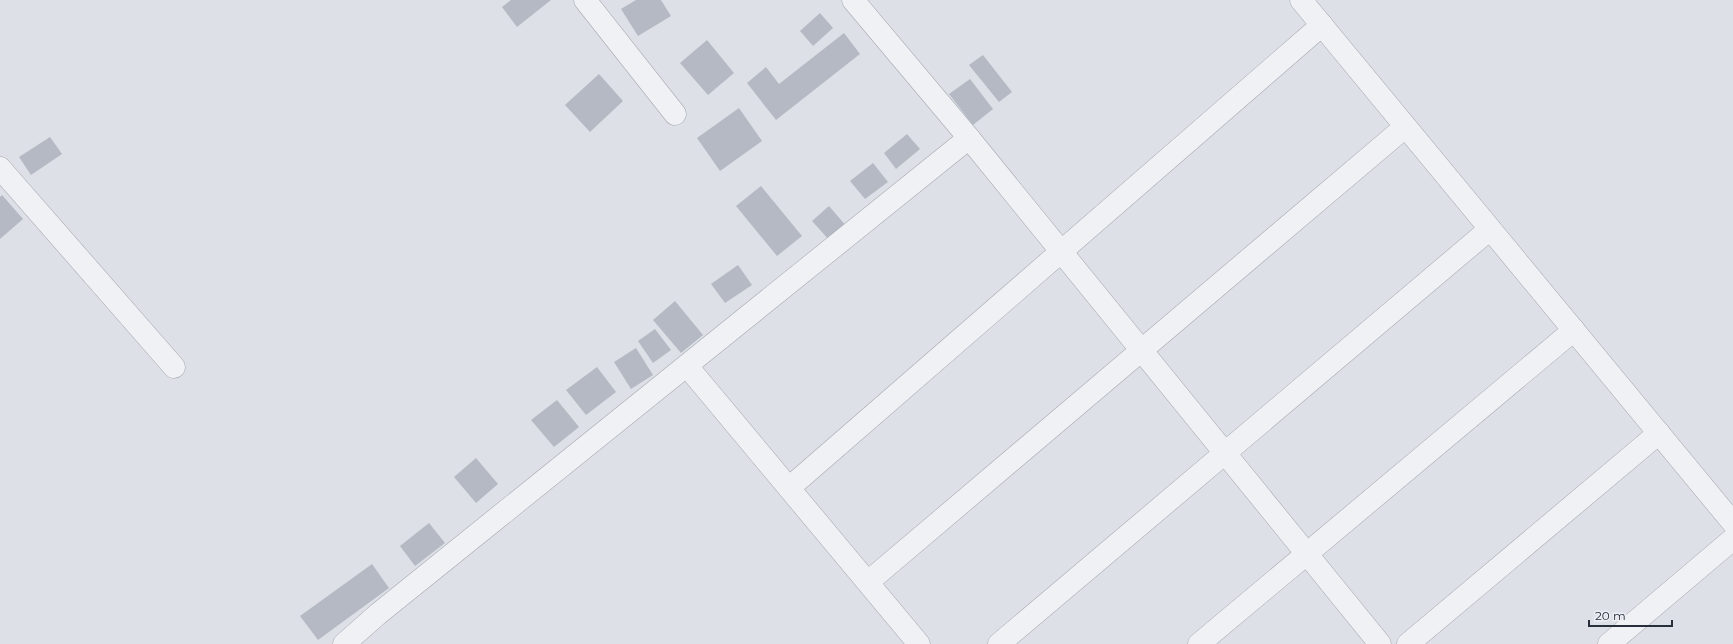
<svg xmlns="http://www.w3.org/2000/svg" width="1733" height="644" viewBox="0 0 1733 644" font-family="Montserrat,sans-serif">
	<style>
		.building { fill: #b4b9c3 }
		.lines { fill: none; stroke-linecap: round; stroke-linejoin: round }
		.street-casing { stroke: #a3a7b0; stroke-width: 23 }
		.street { stroke: #eff1f5; stroke-width: 22 }
	</style>
	<rect width="100%" height="100%" fill="#dde0e6"/>
	<g class="building">
		<polygon points="511,0 551,0 517,27 502,7"/>
		<polygon points="636,0 661,0 671,16 638,36 621,9"/>
		<polygon points="820,13 833,28 813,46 800,31"/>
		<polygon points="844,33 860,54 776,120 747,83 766,67 779,84"/>
		<polygon points="707,40 734,73 708,95 680,63"/>
		<polygon points="983,55 1012,92 999,102 969,65"/>
		<polygon points="599,74 623,101 590,132 565,105"/>
		<polygon points="970,79 993,109 973,125 949,94"/>
		<polygon points="739,108 762,141 720,171 697,138"/>
		<polygon points="907,134 920,149 896,169 884,153"/>
		<polygon points="50,137 62,154 31,175 19,157"/>
		<polygon points="873,163 888,182 865,199 850,181"/>
		<polygon points="761,186 802,236 777,256 736,206"/>
		<polygon points="2,195 23,219 0,239 0,197"/>
		<polygon points="829,206 847,227 831,242 812,221"/>
		<polygon points="738,265 752,285 725,303 711,284"/>
		<polygon points="675,301 703,335 681,353 653,320"/>
		<polygon points="655,329 671,350 653,363 638,341"/>
		<polygon points="636,348 653,375 631,389 614,362"/>
		<polygon points="597,367 616,392 586,415 566,390"/>
		<polygon points="557,400 579,427 554,447 531,420"/>
		<polygon points="476,458 498,484 476,503 454,477"/>
		<polygon points="429,523 445,543 415,566 400,546"/>
		<polygon points="372,564 389,588 318,640 300,616"/>
	</g>
	<g class="lines">
		<defs>
			<g id="street">
				<polyline points="585,0 675,114"/>
				<polyline points="853,0 969,138 1380,644"/>
				<polyline points="1301,0 1733,523"/>
				<polyline points="0,168 174,367"/>
				<polyline points="687,366 919,644"/>
				<polyline points="789,488 1322,25"/>
				<polyline points="868,582 1405,127"/>
				<polyline points="344,644 378,614 969,138"/>
				<polyline points="999,644 1490,229"/>
				<polyline points="1199,644 1574,330"/>
				<polyline points="1408,644 1659,433"/>
				<polyline points="1609,644 1733,539"/>
			</g>
		</defs>
		<use href="#street" class="street-casing"/>
		<use href="#street" class="street"/>
	</g>
	<path d="M1589 620v6h83v-6" fill="none" stroke="#272e3c" stroke-width="2"/>
	<text x="1595" y="620" font-size="12" fill="#272e3c" stroke="#eceff4" stroke-width="3" paint-order="stroke">20 m</text>
</svg>
